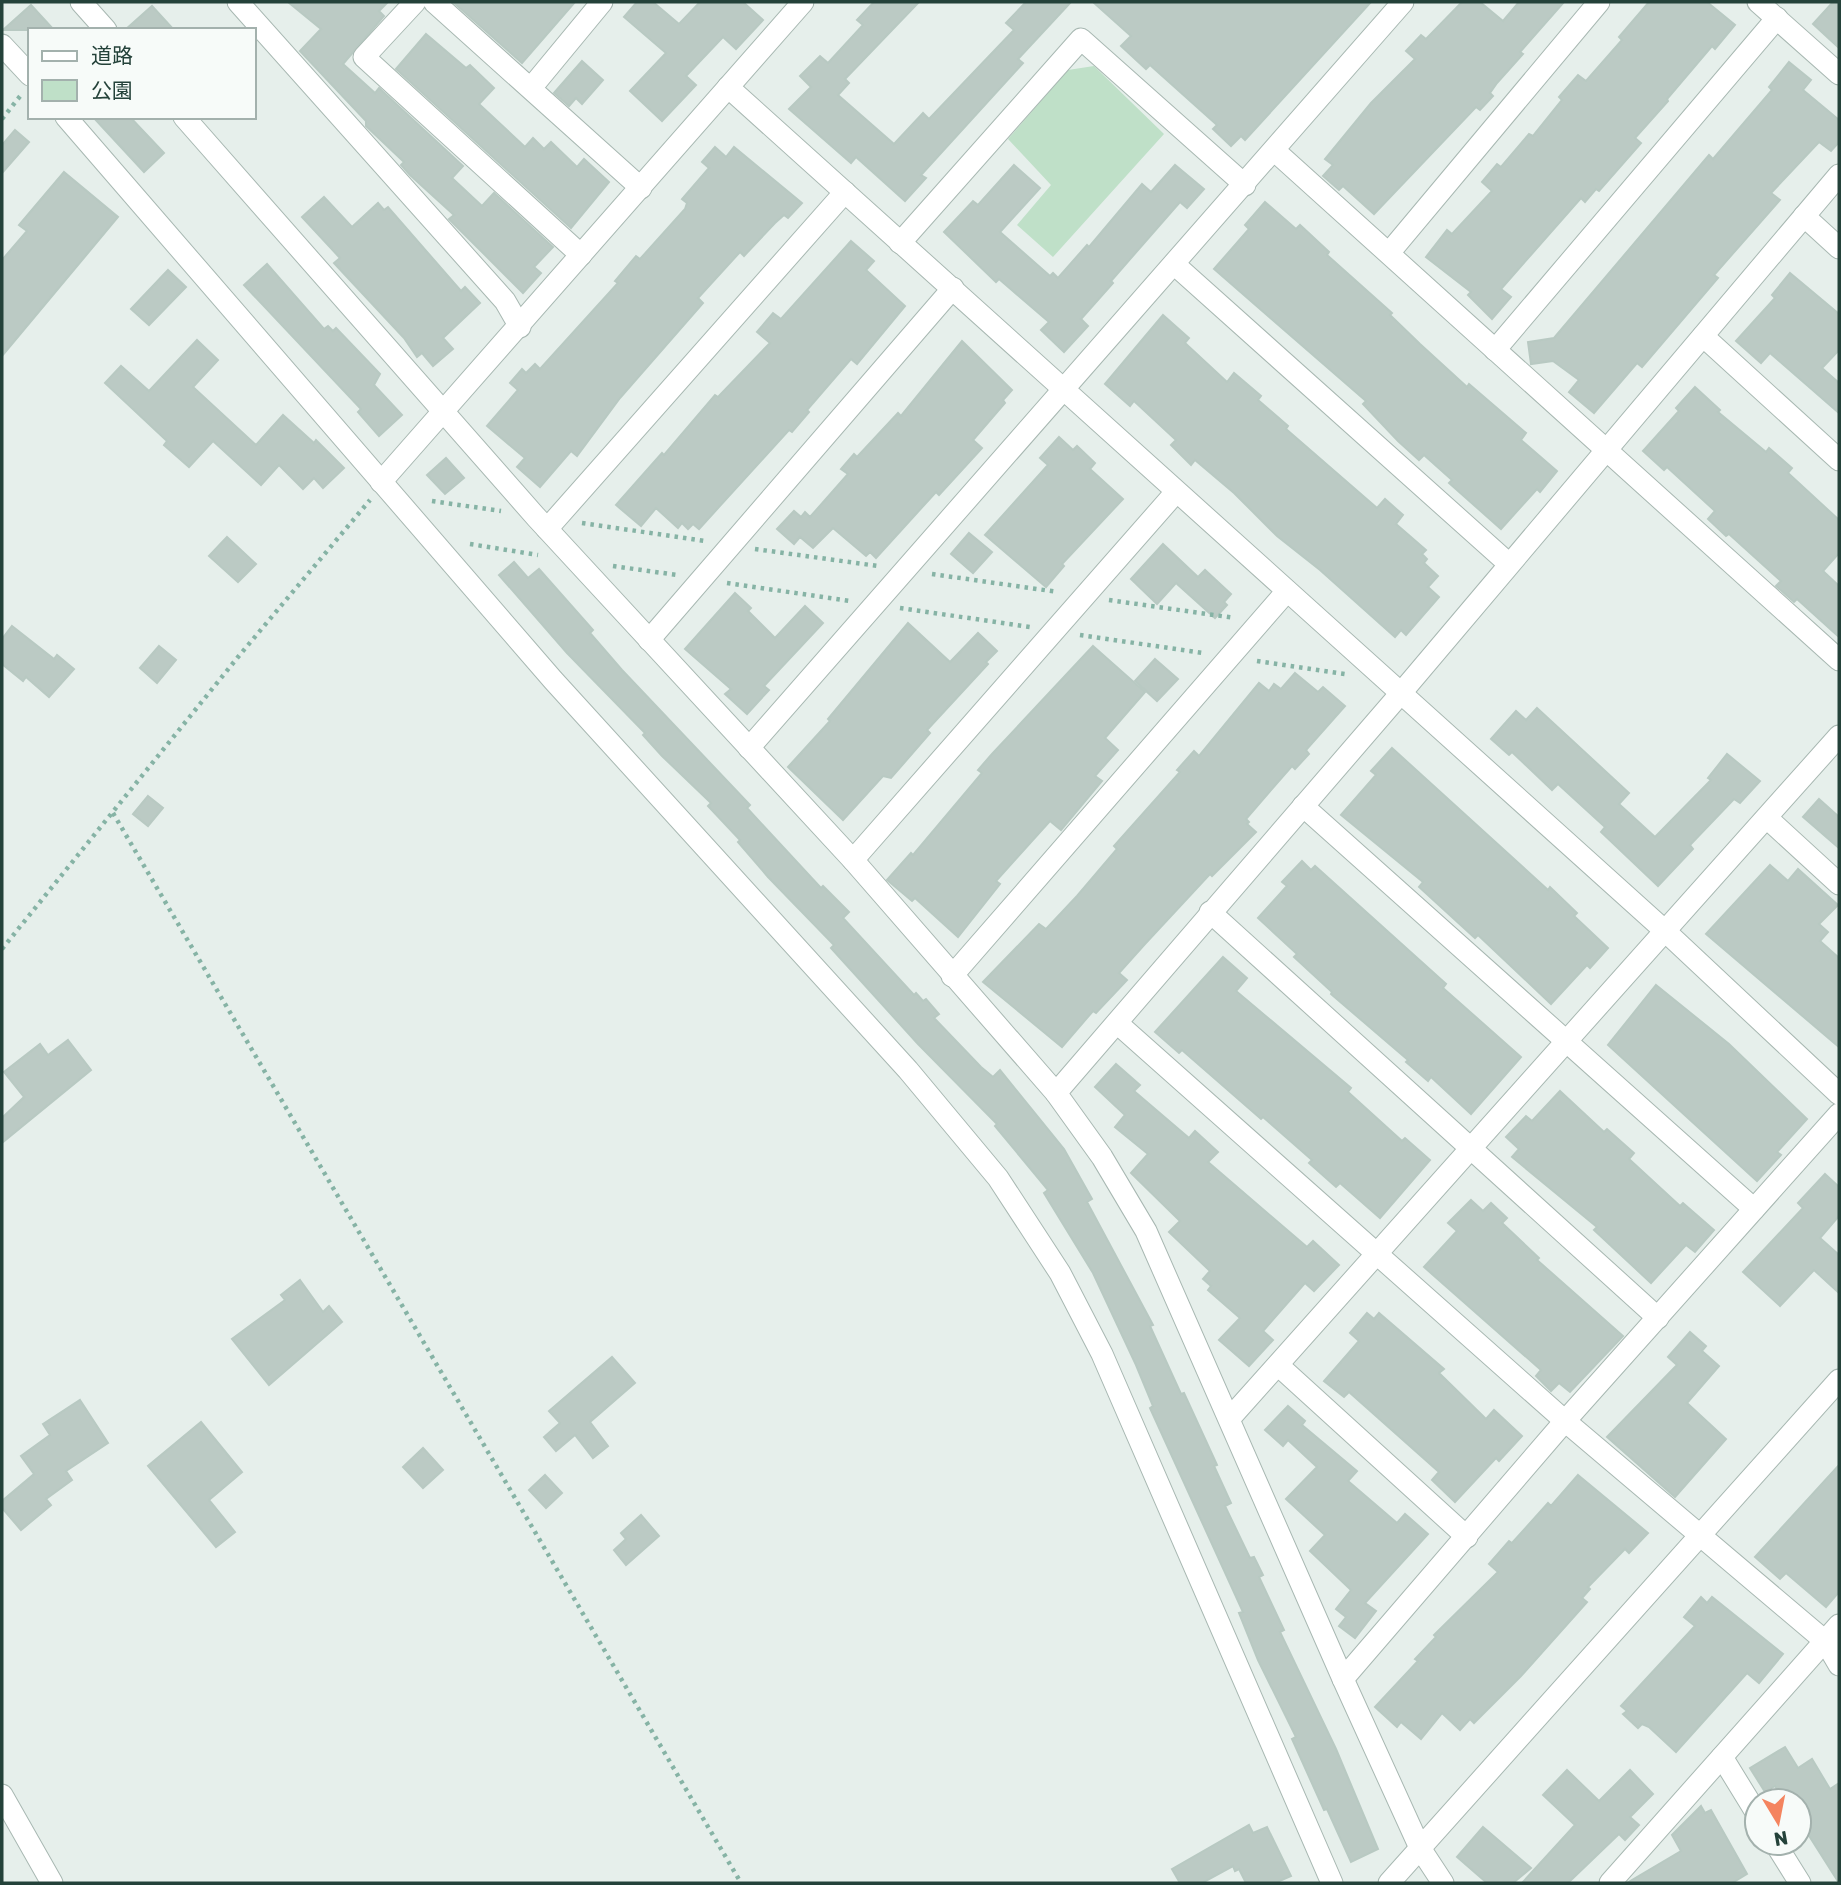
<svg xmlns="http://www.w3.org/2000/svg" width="1841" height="1885" viewBox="0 0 1841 1885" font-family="Rubik,'Noto Sans JP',sans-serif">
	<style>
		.green { fill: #bfe0c8 }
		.building { fill: #bbcac4; stroke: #b8c9c2; stroke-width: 2 }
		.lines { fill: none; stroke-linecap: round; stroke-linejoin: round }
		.minor-casing { stroke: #a8b8b2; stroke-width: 23 }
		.path { stroke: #86b3a5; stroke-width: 4.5; stroke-dasharray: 3.5 5; stroke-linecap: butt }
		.minor { stroke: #fff; stroke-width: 21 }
	</style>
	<rect width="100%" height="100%" fill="#e6efeb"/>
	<polygon class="green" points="1094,66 1164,134 1053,257 1017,225 1051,185 1008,139 1068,70"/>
	<g class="building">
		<polygon points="288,2 388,2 379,11 384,16 343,64 375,93 379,88 463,166 452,178 482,206 494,193 553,247 534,267 541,273 523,293 449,219 454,215 410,175 401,165 404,162 366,126 366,121 300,51 321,29"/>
		<polygon points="453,2 575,2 522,63"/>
		<polygon points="637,2 653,2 679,24 700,2 743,2 763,20 736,49 723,37 686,76 696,85 662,121 630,91 666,53 624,17"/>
		<polygon points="874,2 919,2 845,79 849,83 838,95 894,144 923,113 929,119 1014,30 1006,23 1026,2 1071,2 1018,59 1023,63 921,175 926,178 905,201 856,157 851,163 789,109 811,87 800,76 820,56 828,63 863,25 857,20"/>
		<polygon points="1093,2 1371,2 1245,140 1241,136 1231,146 1213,129 1217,125 1150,65 1146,69 1121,46 1131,36"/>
		<polygon points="1462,2 1480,2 1503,21 1519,2 1564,2 1520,52 1523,54 1497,83 1490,93 1493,96 1480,110 1476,107 1374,214 1343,186 1339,190 1323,176 1333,165 1325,159 1371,103 1415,59 1406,51 1421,35 1426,39"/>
		<polygon points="1649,2 1707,2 1735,25 1715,49 1712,46 1667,99 1668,101 1635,138 1641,143 1599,191 1596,189 1585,202 1581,198 1501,289 1511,297 1492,319 1468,295 1471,292 1426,257 1447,230 1452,234 1492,191 1482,182 1497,164 1501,167 1529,134 1533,136 1562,100 1559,97 1578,75 1586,81 1622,40 1619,37"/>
		<polygon points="1833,2 1839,2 1839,48 1813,24"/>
		<polygon points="31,5 54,30 3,30"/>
		<polygon points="152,6 174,30 125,30"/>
		<polygon points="426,34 466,68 470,65 494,88 479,104 525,147 533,138 544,149 551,142 577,167 584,159 609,182 571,228 396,69"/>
		<polygon points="582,61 603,80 582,104 576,98 569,106 554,93"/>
		<polygon points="1789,62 1811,80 1803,90 1839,120 1839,142 1831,151 1819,142 1771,193 1780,200 1714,275 1718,278 1642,367 1637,363 1594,413 1569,392 1579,380 1553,361 1531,364 1528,342 1554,338 1709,155 1713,159 1772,90 1769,87"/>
		<polygon points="93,117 130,117 164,153 144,172"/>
		<polygon points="15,130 29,142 2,173 2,145"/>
		<polygon points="715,147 726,157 734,147 802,203 788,218 784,215 775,223 744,256 740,252 698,298 703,303 620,398 577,456 571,451 540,487 517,467 525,458 487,426 518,390 510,383 522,369 526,373 535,364 540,369 618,283 615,281 636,256 640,259 685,209 687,203 682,199 709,168 702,162"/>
		<polygon points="1014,165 1040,188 1000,232 1050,276 1053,273 1058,278 1087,245 1089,247 1142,184 1151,192 1175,165 1204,189 1187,208 1180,202 1111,281 1113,283 1081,319 1088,326 1064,352 1041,330 1049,322 999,279 996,282 944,232 973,201 978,205"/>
		<polygon points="64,172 118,217 2,356 2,260 27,231 19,225"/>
		<polygon points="324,197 352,227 378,203 384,210 388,207 461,291 465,287 480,303 443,338 453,349 433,366 422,353 417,357 404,338 334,263 340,258 302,217"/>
		<polygon points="1265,202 1296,229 1300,225 1329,252 1327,255 1392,313 1390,315 1420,344 1467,387 1469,384 1526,433 1521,440 1557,471 1540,492 1537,489 1501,529 1449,483 1452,480 1424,455 1419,460 1398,441 1363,404 1366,401 1214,269 1249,229 1245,225"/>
		<polygon points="851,241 874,261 866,270 905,306 857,364 851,359 807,410 809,412 792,432 789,430 699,529 693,524 688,529 682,523 678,528 656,508 641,526 616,505 662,453 664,455 715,395 718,397 770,343 757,332 773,313 781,319"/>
		<polygon points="267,264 324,329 328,326 333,331 336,328 380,374 374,385 402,415 379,436 358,412 361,409 244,285"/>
		<polygon points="168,270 186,287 149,325 131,309"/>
		<polygon points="1790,273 1839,314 1839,350 1822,368 1839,383 1839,413 1770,353 1761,363 1736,341 1775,298 1772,295"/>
		<polygon points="1163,315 1189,338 1185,343 1227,382 1234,373 1261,396 1258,400 1288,426 1286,429 1377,508 1385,499 1403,515 1396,524 1426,550 1422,554 1427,559 1424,563 1438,576 1428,587 1439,597 1406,635 1401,630 1395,637 1320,570 1277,536 1234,493 1195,460 1191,465 1171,445 1176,440 1134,401 1130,406 1105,384"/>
		<polygon points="197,340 218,360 193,387 256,445 283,415 314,443 316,440 344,468 323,488 314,478 303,489 279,465 261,485 213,441 189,467 164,445 167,441 105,383 121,366 149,391"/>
		<polygon points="962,341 1012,390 1003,400 1005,403 973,440 982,448 939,495 936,492 876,558 870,552 866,556 833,528 813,548 800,537 794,544 777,529 794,511 801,517 805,512 810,517 848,474 841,469 854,454 857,457 898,413 901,416"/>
		<polygon points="1695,387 1720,410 1718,412 1766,452 1769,448 1792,468 1788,473 1839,520 1839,553 1823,571 1839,586 1839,637 1797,599 1794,602 1776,586 1781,581 1729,534 1726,536 1708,519 1715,511 1667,467 1664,470 1643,451 1679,411 1676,408"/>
		<polygon points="1059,437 1073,450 1077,446 1095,463 1090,469 1123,499 1062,564 1064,566 1046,587 985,535 1048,465 1040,458"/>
		<polygon points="446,458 464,478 445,494 427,475"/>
		<polygon points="969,533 992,552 973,573 951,554"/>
		<polygon points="227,537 256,564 238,582 209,556"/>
		<polygon points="1163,544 1198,577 1205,570 1231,594 1224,602 1227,605 1215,618 1176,583 1157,604 1131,579"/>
		<polygon points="514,562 528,578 539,569 593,630 590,633 622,670 750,805 747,808 821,888 823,886 849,912 843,918 914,995 916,993 923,1001 926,999 939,1014 934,1018 981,1067 993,1077 1000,1070 1064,1149 1092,1199 1087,1202 1153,1325 1150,1326 1181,1394 1184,1393 1217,1465 1214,1466 1231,1503 1225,1506 1250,1558 1254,1557 1263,1575 1259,1577 1284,1630 1280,1632 1336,1749 1378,1849 1351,1862 1327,1809 1324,1810 1292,1739 1296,1737 1258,1660 1239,1613 1243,1612 1150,1408 1153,1406 1136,1365 1093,1273 1044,1193 1048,1190 995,1126 997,1124 918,1044 831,948 834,945 768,877 738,842 740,840 708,806 711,803 662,756 643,735 645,733 567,653 499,575"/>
		<polygon points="735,593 751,608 748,611 775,638 805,606 823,623 764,686 769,690 747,714 725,694 731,689 685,649"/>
		<polygon points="908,623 950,662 978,633 997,651 986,662 988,664 927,730 930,733 891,778 883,776 843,820 788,767 830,721 828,719"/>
		<polygon points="12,626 54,659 57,655 74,669 49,697 26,677 23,681 2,664 2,639"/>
		<polygon points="159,646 176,660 157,683 140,668"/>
		<polygon points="1093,646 1145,692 1105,738 1118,750 1095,776 1102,781 1061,830 1050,821 996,881 1000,884 958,937 915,898 912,901 887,880 911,853 913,855 982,773 978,770 992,754"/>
		<polygon points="1155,659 1178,679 1157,701 1135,681"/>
		<polygon points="1295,673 1318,692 1323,687 1345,706 1306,750 1309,754 1295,769 1292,766 1246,819 1249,822 1247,824 1256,832 1212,876 1210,874 1145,944 1119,973 1127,980 1096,1013 1093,1011 1062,1047 983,982 1039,924 1046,929 1077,896 1117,849 1114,846 1180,772 1177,770 1194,751 1199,756 1259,683 1269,691 1274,684 1281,689"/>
		<polygon points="1537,708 1629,793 1619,804 1655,837 1711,780 1708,778 1727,754 1760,781 1740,803 1734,799 1690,845 1693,849 1658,886 1601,832 1605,827 1558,784 1552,790 1512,752 1509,755 1491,739 1516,711 1526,720"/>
		<polygon points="1392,748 1548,890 1550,887 1577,913 1574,916 1608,948 1590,968 1587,965 1551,1004 1478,935 1475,938 1419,887 1423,882 1341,815 1376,775 1371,771"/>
		<polygon points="148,796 163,808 148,826 133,814"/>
		<polygon points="1819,799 1839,817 1839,848 1803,817"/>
		<polygon points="1302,861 1311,870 1315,866 1446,984 1443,988 1521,1057 1471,1114 1431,1077 1428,1081 1406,1062 1408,1060 1331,994 1332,992 1294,957 1297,954 1258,918 1287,886 1282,882"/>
		<polygon points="1770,865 1788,881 1798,869 1838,905 1819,924 1828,932 1820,941 1839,958 1839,1047 1706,934"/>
		<polygon points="1223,957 1247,978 1236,991 1351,1088 1348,1092 1402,1141 1405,1138 1430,1160 1380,1218 1340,1183 1336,1187 1309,1163 1312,1160 1263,1117 1261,1119 1182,1050 1179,1053 1155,1032"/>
		<polygon points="1656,985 1729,1044 1807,1119 1777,1152 1781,1155 1757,1181 1608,1045"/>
		<polygon points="68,1040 91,1070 2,1143 2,1118 24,1097 4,1072 40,1044 48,1055"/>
		<polygon points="1116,1064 1140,1085 1134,1091 1189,1138 1195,1131 1218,1152 1208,1162 1307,1247 1313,1241 1339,1265 1314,1291 1305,1283 1263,1331 1273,1340 1249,1366 1219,1340 1240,1318 1208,1290 1211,1286 1203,1279 1210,1271 1169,1232 1180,1221 1131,1173 1148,1154 1115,1127 1125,1115 1095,1087"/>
		<polygon points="1560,1091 1604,1132 1607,1129 1634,1153 1629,1159 1680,1206 1683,1203 1714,1230 1695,1252 1686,1245 1651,1283 1594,1230 1597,1227 1512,1157 1519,1149 1506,1137 1526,1116 1532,1121"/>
		<polygon points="1825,1174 1839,1187 1839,1216 1820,1238 1839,1255 1839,1293 1814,1270 1780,1306 1743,1272 1803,1208 1798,1203"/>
		<polygon points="1471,1200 1483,1211 1491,1203 1507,1218 1502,1223 1539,1258 1537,1260 1623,1336 1570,1392 1559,1383 1551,1391 1536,1376 1541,1370 1424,1267 1457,1231 1448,1223"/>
		<polygon points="300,1280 323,1312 329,1306 342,1322 269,1385 232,1339 285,1300 281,1295"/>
		<polygon points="1367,1313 1374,1319 1379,1313 1444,1369 1439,1373 1486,1419 1494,1410 1522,1436 1499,1461 1496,1458 1455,1502 1432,1480 1439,1472 1349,1392 1344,1397 1324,1381 1359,1341 1350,1333"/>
		<polygon points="1690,1332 1706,1346 1702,1351 1719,1366 1687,1403 1726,1439 1675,1497 1607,1437 1677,1365 1668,1357"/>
		<polygon points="612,1357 635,1383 590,1422 608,1446 593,1458 575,1435 556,1451 544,1437 560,1423 549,1411"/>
		<polygon points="80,1400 108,1443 66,1471 72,1480 46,1499 51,1505 21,1530 2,1508 2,1501 34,1474 21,1456 50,1435 43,1424"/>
		<polygon points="1288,1406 1305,1421 1302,1425 1357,1471 1348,1481 1397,1523 1405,1514 1428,1534 1365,1603 1376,1611 1355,1638 1339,1626 1346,1617 1336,1609 1351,1590 1310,1551 1325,1535 1286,1499 1317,1467 1288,1440 1283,1446 1265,1430"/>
		<polygon points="201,1422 242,1472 209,1500 235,1532 216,1547 148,1466"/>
		<polygon points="423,1448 443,1470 423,1488 403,1467"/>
		<polygon points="1839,1465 1839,1592 1826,1607 1786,1573 1780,1579 1755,1557"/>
		<polygon points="545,1475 562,1493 546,1508 529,1490"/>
		<polygon points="1578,1475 1648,1533 1629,1553 1625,1549 1588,1587 1590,1589 1582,1598 1587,1602 1521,1676 1474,1723 1470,1719 1460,1730 1442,1713 1421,1739 1401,1722 1397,1727 1375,1707 1418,1661 1415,1659 1436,1637 1434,1635 1498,1572 1489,1564 1509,1541 1512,1543 1548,1503 1551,1506"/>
		<polygon points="641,1515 659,1536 626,1565 614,1550 626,1539 621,1533"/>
		<polygon points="1701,1597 1707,1603 1712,1597 1783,1654 1759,1683 1747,1673 1676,1752 1649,1727 1642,1724 1638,1728 1623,1714 1627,1711 1621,1706 1695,1626 1684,1617"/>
		<polygon points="1785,1747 1798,1768 1812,1759 1830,1789 1839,1783 1839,1883 1799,1820 1799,1801 1784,1801 1775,1786 1765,1792 1750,1768"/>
		<polygon points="1567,1770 1599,1801 1630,1770 1653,1794 1630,1817 1639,1825 1625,1840 1619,1834 1568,1883 1522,1883 1575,1825 1543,1795"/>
		<polygon points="1701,1806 1705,1813 1711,1810 1747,1874 1732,1883 1627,1883 1681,1851 1672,1835"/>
		<polygon points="1249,1825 1253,1833 1267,1827 1291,1876 1275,1883 1246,1883 1239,1869 1235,1871 1233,1866 1202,1883 1180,1883 1172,1869"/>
		<polygon points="1483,1827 1531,1868 1513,1883 1487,1883 1457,1857"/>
	</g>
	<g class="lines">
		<defs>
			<g id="minor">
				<polyline points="81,2 106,30"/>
				<polyline points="238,2 505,301 520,327"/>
				<polyline points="415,2 364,57 581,255"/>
				<polyline points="434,2 641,188"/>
				<polyline points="1758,2 1839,74"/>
				<polyline points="2,45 30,75"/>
				<polyline points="728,87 1664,930 1839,1094"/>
				<polyline points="531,88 602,2"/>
				<polyline points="66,117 553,680 908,1070 998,1178 1060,1273 1102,1354 1332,1883"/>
				<polyline points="184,117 536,517 853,860 1056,1093"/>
				<polyline points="1275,151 1839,660"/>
				<polyline points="1804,216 1839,248"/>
				<polyline points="900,243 1081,39 1245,185"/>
				<polyline points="1389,253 1599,2"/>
				<polyline points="1174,264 1509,564"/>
				<polyline points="1703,336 1839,460"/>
				<polyline points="1495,350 1777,18"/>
				<polyline points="381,482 803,2"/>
				<polyline points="547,529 845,192"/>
				<polyline points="649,640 953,288"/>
				<polyline points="749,748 1403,2"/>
				<polyline points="1303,806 1754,1209"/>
				<polyline points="1767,818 1839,884"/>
				<polyline points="853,860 1176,492"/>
				<polyline points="1210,912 1658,1318"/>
				<polyline points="952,976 1287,591"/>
				<polyline points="1117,1023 1565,1421 1825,1641 1839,1665"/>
				<polyline points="1279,1366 1467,1537"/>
				<polyline points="1230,1418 1839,736"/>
				<polyline points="1343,1679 1565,1421 1839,1114"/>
				<polyline points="1722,1757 1757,1814"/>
				<polyline points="2,1795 52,1883"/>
				<polyline points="1775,1843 1800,1883"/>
				<polyline points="1389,1883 1839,1380"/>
				<polyline points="1443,1883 1420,1848 1343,1679 1146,1231 1102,1157 1056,1093 1401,693 1839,175"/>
				<polyline points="1610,1883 1839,1625"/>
			</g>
		</defs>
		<use href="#minor" class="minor-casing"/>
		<g class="path">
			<polyline points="2,119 21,95"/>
			<polyline points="432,501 501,511"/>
			<polyline points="582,523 705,541"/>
			<polyline points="470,544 538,555"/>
			<polyline points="755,549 878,566"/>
			<polyline points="613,566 677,575"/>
			<polyline points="932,574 1058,592"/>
			<polyline points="727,583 850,601"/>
			<polyline points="1109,600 1235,618"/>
			<polyline points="900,608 1030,627"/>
			<polyline points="1080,635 1203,653"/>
			<polyline points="1257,661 1345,674"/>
			<polyline points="113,813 741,1883"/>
			<polyline points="2,949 238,657 370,500"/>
		</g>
		<use href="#minor" class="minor"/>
	</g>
	<rect width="1841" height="1885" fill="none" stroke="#24423a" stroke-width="7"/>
	<rect x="28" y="28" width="228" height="91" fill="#f7fbf9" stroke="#a3b1ad" stroke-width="2"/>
	<rect x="42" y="51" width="35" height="10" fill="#ffffff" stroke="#a3b1ad" stroke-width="2"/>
	<text x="91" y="63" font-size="21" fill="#24423a">道路</text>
	<rect x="42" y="80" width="35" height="21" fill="#bfe0c8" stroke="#a3b1ad" stroke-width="2"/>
	<text x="91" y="98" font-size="21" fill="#24423a">公園</text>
	<g transform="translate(1778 1822) rotate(170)"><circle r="33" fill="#f7fbf9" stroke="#a3b1ad" stroke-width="2"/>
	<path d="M0-5L12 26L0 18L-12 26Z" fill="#f4845f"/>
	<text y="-10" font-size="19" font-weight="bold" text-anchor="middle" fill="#24423a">N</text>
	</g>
</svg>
